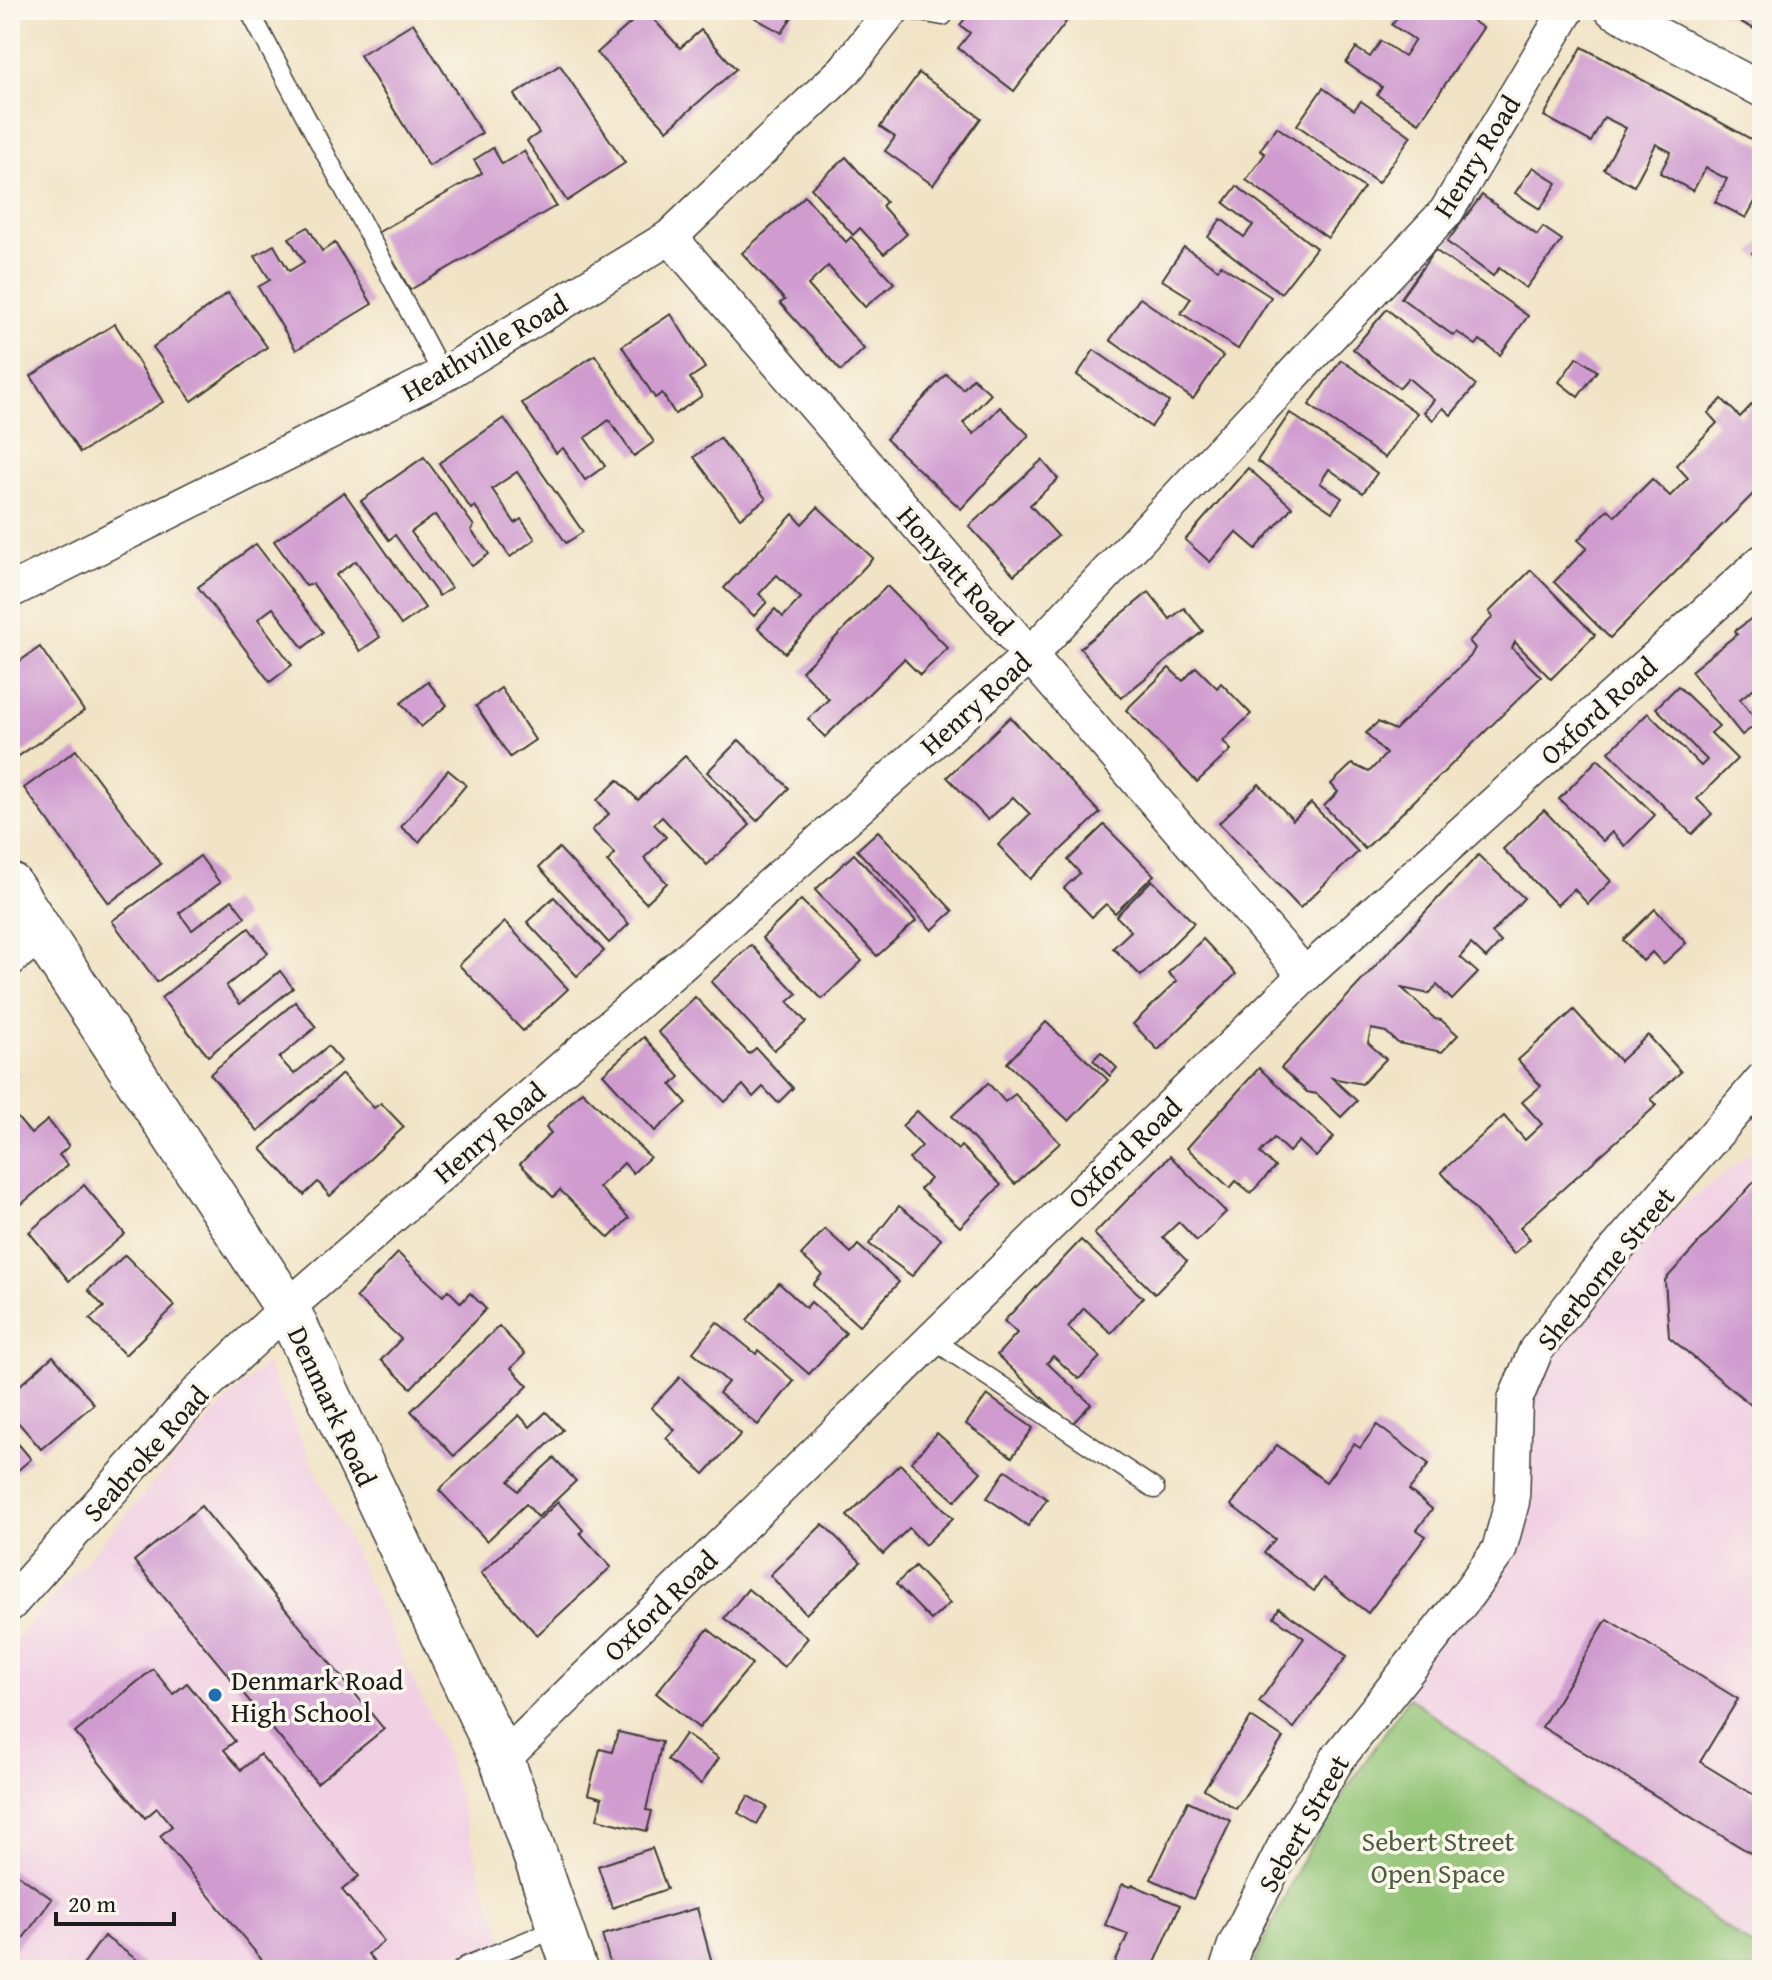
<svg xmlns="http://www.w3.org/2000/svg" width="1772" height="1980" viewBox="0 0 1772 1980" font-family="'Gentium Book Plus',serif">
	<style>
		.built { fill: #f1d0e3 }
		.green { fill: #91c374; stroke: #567048; stroke-width: 2 }
		.building { fill: #d09cd0 }
		.lines { fill: none; stroke-linecap: round; stroke-linejoin: round }
		.service-casing { stroke: #3c3a35; stroke-width: 21 }
		.minor-casing { stroke: #3c3a35; stroke-width: 37 }
		.tertiary-casing { stroke: #3c3a35; stroke-width: 47 }
		.service { stroke: #fff; stroke-width: 18 }
		.minor { stroke: #fff; stroke-width: 34 }
		.tertiary { stroke: #fff; stroke-width: 44 }
		.poi-dot { fill: #1f6fb2; stroke: #fbf7ec; stroke-width: 3 }
		.labels { text-anchor: middle; dominant-baseline: central; stroke-width: 7; stroke-linejoin: round; paint-order: stroke }
		.street-label { font-size: 28px; fill: #1c1c1c; stroke: #fbf7ec }
		.poi-label { font-size: 28px; fill: #1c1c1c; stroke: #fbf7ec; text-anchor: start }
		.park-label { font-size: 28px; fill: #4b5f3f; stroke: #fbf7ec }
	</style>
	<rect width="100%" height="100%" fill="#fbf7ec"/>
	<filter id="ink" filterUnits="userSpaceOnUse"><feTurbulence type="fractalNoise" baseFrequency=".0125" numOctaves="2"/><feDisplacementMap in="SourceGraphic" scale="16" xChannelSelector="R" yChannelSelector="G"/><feConvolveMatrix kernelMatrix="1 2 1 2 8 2 1 2 1" color-interpolation-filters="sRGB"/></filter>
	<filter id="wash" filterUnits="userSpaceOnUse"><feTurbulence type="fractalNoise" baseFrequency=".006" numOctaves="4" result="noise"/><feDisplacementMap in="SourceGraphic" scale="32" xChannelSelector="R" yChannelSelector="G"/><feGaussianBlur stdDeviation="1.8" result="paint"/><feColorMatrix in="noise" values="0 0 0 0 0 0 0 0 0 0 0 0 0 0 0 0 0 1.4 0 .05"/><feComposite in="paint" operator="in"/></filter>
	<g filter="url(#wash)">
		<rect width="100%" height="100%" fill="#f1e3c5"/>
		<g class="built">
			<polygon points="1762,1144 1762,1954 1395,1687 1499,1549 1515,1400 1595,1274"/>
			<polygon points="266,1363 443,1744 488,1897 516,1970 10,1970 10,1646 220,1408"/>
		</g>
		<polygon class="green" points="1409,1697 1762,1954 1762,1970 1251,1970 1298,1868 1333,1809"/>
		<g id="blocks">
			<g class="building">
				<polygon points="645,10 680,48 701,30 736,69 667,130 597,53"/>
				<polygon points="760,10 796,10 782,33 755,18"/>
				<polygon points="972,10 1075,10 1014,91 958,48 970,33 960,25"/>
				<polygon points="1402,10 1457,10 1483,28 1419,123 1377,95 1382,87 1346,63 1356,48 1370,57 1381,41 1404,56 1415,40 1392,25"/>
				<polygon points="1718,10 1762,10 1762,33"/>
				<polygon points="413,23 482,133 429,166 360,55"/>
				<polygon points="1582,47 1762,145 1762,198 1758,196 1746,218 1715,202 1727,179 1706,168 1693,191 1660,173 1671,152 1656,144 1634,186 1604,169 1626,128 1604,117 1591,142 1544,116"/>
				<polygon points="560,65 625,163 567,201 527,141 539,133 514,95"/>
				<polygon points="919,73 981,118 933,185 885,151 895,137 880,127"/>
				<polygon points="1323,88 1354,110 1361,101 1411,136 1378,183 1297,125"/>
				<polygon points="1277,127 1364,188 1328,238 1246,180 1265,154 1260,150"/>
				<polygon points="493,148 502,164 524,151 556,206 410,290 377,233 482,173 474,160"/>
				<polygon points="846,157 886,202 882,206 907,234 884,254 860,228 853,235 811,188"/>
				<polygon points="1533,167 1557,183 1540,209 1515,193"/>
				<polygon points="1237,186 1316,248 1281,293 1208,237 1221,219 1244,237 1253,225 1224,203"/>
				<polygon points="1482,195 1537,235 1543,227 1562,240 1526,288 1499,268 1493,276 1447,242"/>
				<polygon points="805,196 846,242 851,237 894,283 865,307 828,266 808,285 864,349 841,371 780,303 785,300 742,253"/>
				<polygon points="308,227 322,251 335,243 372,304 296,350 258,287 270,280 255,256 274,245 289,271 304,262 289,238"/>
				<polygon points="1762,241 1762,261 1752,253"/>
				<polygon points="1184,247 1218,269 1221,265 1271,297 1238,349 1181,313 1191,298 1162,280"/>
				<polygon points="1435,250 1528,316 1500,355 1480,340 1476,345 1457,332 1454,336 1401,298"/>
				<polygon points="228,293 267,347 192,401 153,347"/>
				<polygon points="1140,298 1223,356 1193,399 1110,340"/>
				<polygon points="1387,309 1476,385 1451,415 1443,408 1433,420 1424,412 1434,400 1408,378 1399,388 1353,349"/>
				<polygon points="671,314 705,368 690,378 702,396 675,414 662,393 655,398 622,346"/>
				<polygon points="115,324 163,402 80,453 31,376"/>
				<polygon points="1094,350 1169,402 1151,427 1077,375"/>
				<polygon points="595,355 654,442 634,456 609,420 585,438 605,466 585,480 563,448 556,453 522,403"/>
				<polygon points="1577,357 1597,371 1578,397 1559,382"/>
				<polygon points="1341,360 1417,413 1385,458 1309,405"/>
				<polygon points="946,374 963,389 973,378 991,394 963,423 974,434 1000,407 1029,435 961,509 886,439"/>
				<polygon points="1758,398 1762,402 1762,485 1610,638 1554,582 1587,548 1578,540 1608,509 1615,516 1652,479 1670,496 1688,478 1676,465 1717,423 1708,413 1722,399 1740,417"/>
				<polygon points="1290,413 1377,473 1363,493 1329,469 1320,483 1342,498 1332,512 1257,461"/>
				<polygon points="504,418 583,532 566,543 517,472 492,489 515,523 521,519 535,539 510,557 475,506 471,509 439,463"/>
				<polygon points="720,438 766,499 740,518 694,457"/>
				<polygon points="424,457 474,526 471,530 489,554 472,566 435,515 411,532 451,588 439,596 395,535 389,540 361,501"/>
				<polygon points="1042,460 1058,479 1030,505 1058,536 1014,575 969,526"/>
				<polygon points="1248,468 1292,507 1256,549 1236,532 1210,562 1185,540"/>
				<polygon points="344,492 425,608 401,625 356,561 336,575 380,637 360,651 313,584 306,586 274,541"/>
				<polygon points="818,507 873,558 785,653 758,628 775,609 783,617 801,598 777,575 759,594 767,602 754,616 724,588 793,514 802,524"/>
				<polygon points="256,544 323,632 303,648 273,608 258,619 292,665 270,682 198,587"/>
				<polygon points="1531,570 1595,635 1551,679 1515,642 1512,648 1541,677 1365,849 1324,806 1338,792 1331,784 1352,764 1369,772 1386,754 1366,733 1378,722 1395,730 1470,657 1475,648 1469,641 1493,617 1489,612"/>
				<polygon points="887,586 948,648 920,675 904,659 825,737 808,719 829,699 802,671"/>
				<polygon points="1149,592 1170,619 1184,608 1203,631 1121,698 1080,648"/>
				<polygon points="1762,610 1762,689 1758,685 1740,699 1758,723 1742,735 1691,671 1737,634 1735,631"/>
				<polygon points="40,647 84,711 10,762 10,668"/>
				<polygon points="1196,667 1217,688 1221,683 1251,714 1223,741 1231,750 1197,782 1126,710 1169,668 1183,681"/>
				<polygon points="428,682 447,705 421,727 401,703"/>
				<polygon points="1678,686 1719,726 1711,733 1737,759 1697,799 1712,814 1692,834 1609,752 1648,713 1701,766 1707,760 1656,708"/>
				<polygon points="501,688 535,740 510,757 476,706"/>
				<polygon points="1010,717 1100,813 1030,879 998,845 1030,814 1013,797 988,820 947,777"/>
				<polygon points="739,740 789,788 757,821 707,772"/>
				<polygon points="76,750 161,864 109,903 24,788"/>
				<polygon points="685,756 750,825 707,865 662,817 654,824 666,837 644,858 667,883 646,903 607,862 615,854 592,830 609,814 597,800 618,780 638,800"/>
				<polygon points="1598,759 1655,815 1625,846 1612,832 1603,841 1559,799"/>
				<polygon points="448,770 466,785 419,842 401,827"/>
				<polygon points="1259,784 1293,820 1311,803 1358,852 1300,908 1219,823"/>
				<polygon points="1544,810 1611,881 1588,904 1574,889 1557,905 1503,849"/>
				<polygon points="1104,825 1154,875 1115,913 1106,904 1092,917 1064,888 1080,873 1068,860"/>
				<polygon points="878,831 953,911 932,930 857,850"/>
				<polygon points="559,848 629,924 609,943 539,867"/>
				<polygon points="854,854 916,921 877,956 815,890"/>
				<polygon points="1478,855 1524,898 1492,933 1501,942 1486,958 1471,944 1460,957 1478,973 1452,1000 1437,985 1429,994 1402,988 1435,1019 1441,1020 1458,1035 1442,1052 1398,1043 1386,1032 1371,1029 1368,1043 1386,1059 1362,1084 1332,1078 1357,1101 1341,1117 1317,1094 1307,1092 1281,1068"/>
				<polygon points="200,856 220,883 179,913 192,930 232,900 245,917 157,982 112,921"/>
				<polygon points="1152,880 1194,923 1141,976 1113,948 1131,931 1116,916"/>
				<polygon points="554,897 604,951 577,976 527,922"/>
				<polygon points="801,900 862,961 822,999 762,938"/>
				<polygon points="1655,909 1686,943 1663,964 1652,952 1643,961 1623,940"/>
				<polygon points="505,922 568,989 523,1031 459,965"/>
				<polygon points="249,928 268,953 226,986 240,1004 280,971 293,988 208,1056 161,998"/>
				<polygon points="1203,939 1236,974 1158,1050 1133,1024 1177,981 1168,973"/>
				<polygon points="751,945 797,994 788,1002 806,1022 774,1050 711,982"/>
				<polygon points="695,997 749,1054 756,1048 793,1088 778,1103 763,1087 753,1097 743,1085 725,1102 658,1032"/>
				<polygon points="295,1002 316,1027 279,1058 294,1074 328,1046 341,1061 258,1131 210,1074"/>
				<polygon points="1574,1010 1620,1061 1648,1035 1681,1072 1651,1099 1657,1105 1520,1227 1530,1239 1514,1254 1441,1172 1504,1116 1525,1140 1542,1124 1522,1102 1541,1086 1518,1060"/>
				<polygon points="1046,1022 1108,1080 1069,1121 1007,1063"/>
				<polygon points="644,1037 680,1077 671,1085 687,1103 655,1131 603,1074"/>
				<polygon points="1101,1052 1117,1068 1110,1076 1093,1060"/>
				<polygon points="10,1063 19,1074 10,1081"/>
				<polygon points="1259,1068 1334,1137 1316,1157 1299,1141 1289,1152 1274,1138 1260,1153 1275,1167 1251,1193 1236,1181 1230,1188 1187,1148"/>
				<polygon points="342,1074 374,1108 381,1103 404,1127 330,1196 318,1182 304,1195 261,1149"/>
				<polygon points="988,1083 1005,1102 1015,1094 1060,1143 1015,1184 952,1116"/>
				<polygon points="582,1091 650,1157 633,1173 624,1163 599,1187 629,1218 609,1238 560,1190 553,1197 520,1164 551,1133 546,1127"/>
				<polygon points="10,1109 31,1134 48,1120 69,1146 59,1155 68,1165 12,1212 10,1209"/>
				<polygon points="917,1111 958,1150 961,1146 1001,1185 960,1227 920,1189 930,1179 909,1159 922,1146 902,1126"/>
				<polygon points="1170,1156 1226,1212 1197,1241 1179,1222 1163,1237 1187,1261 1155,1294 1094,1234"/>
				<polygon points="1762,1173 1762,1414 1669,1337 1665,1280"/>
				<polygon points="84,1185 125,1234 69,1281 29,1232"/>
				<polygon points="899,1206 941,1239 912,1276 869,1244"/>
				<polygon points="825,1229 851,1253 858,1245 899,1282 859,1326 813,1285 822,1274 801,1255"/>
				<polygon points="1081,1240 1143,1298 1111,1333 1084,1308 1068,1327 1100,1357 1079,1379 1053,1356 1047,1363 1091,1404 1071,1425 997,1355 1017,1333 1004,1321"/>
				<polygon points="398,1253 443,1296 448,1290 461,1303 470,1293 486,1309 411,1388 381,1360 401,1339 356,1297"/>
				<polygon points="125,1255 175,1306 125,1355 90,1319 104,1307 88,1290"/>
				<polygon points="779,1283 806,1308 811,1302 846,1333 809,1374 747,1320"/>
				<polygon points="717,1322 756,1354 758,1350 794,1381 758,1425 719,1393 728,1382 693,1352"/>
				<polygon points="499,1326 525,1354 511,1368 528,1386 454,1456 411,1411"/>
				<polygon points="53,1356 94,1404 41,1449 10,1413 10,1394"/>
				<polygon points="680,1377 741,1434 704,1474 666,1438 675,1430 651,1408"/>
				<polygon points="987,1395 1033,1428 1012,1457 966,1424"/>
				<polygon points="546,1412 563,1430 509,1481 518,1491 554,1458 576,1481 538,1517 526,1504 487,1541 439,1490 519,1415 530,1427"/>
				<polygon points="1377,1425 1429,1464 1409,1490 1432,1509 1417,1530 1426,1536 1368,1613 1323,1578 1314,1591 1264,1553 1275,1539 1231,1505 1277,1445 1326,1482 1354,1444 1360,1448"/>
				<polygon points="937,1433 981,1472 955,1501 911,1462"/>
				<polygon points="10,1434 31,1459 10,1477"/>
				<polygon points="900,1464 953,1518 925,1545 909,1528 883,1554 847,1516"/>
				<polygon points="1006,1470 1047,1499 1028,1526 987,1498"/>
				<polygon points="558,1502 583,1530 580,1533 611,1567 537,1635 481,1573"/>
				<polygon points="201,1506 384,1729 317,1783 134,1561"/>
				<polygon points="823,1524 861,1562 806,1614 770,1575"/>
				<polygon points="915,1566 950,1603 931,1620 896,1584"/>
				<polygon points="748,1589 808,1638 784,1667 724,1618"/>
				<polygon points="1279,1608 1347,1656 1294,1728 1259,1702 1304,1638 1274,1617"/>
				<polygon points="1607,1619 1738,1699 1700,1762 1762,1800 1762,1860 1542,1727"/>
				<polygon points="708,1629 752,1664 699,1728 656,1693"/>
				<polygon points="153,1669 173,1694 187,1683 235,1741 224,1750 241,1770 260,1754 359,1876 342,1890 384,1941 368,1954 381,1970 260,1970 266,1965 160,1836 172,1826 157,1808 145,1818 75,1733"/>
				<polygon points="1251,1717 1283,1738 1236,1809 1204,1789"/>
				<polygon points="618,1732 662,1742 646,1810 652,1811 647,1831 597,1819 602,1798 588,1794 600,1749 612,1752"/>
				<polygon points="685,1734 719,1758 701,1784 667,1760"/>
				<polygon points="748,1796 767,1807 757,1824 738,1813"/>
				<polygon points="1188,1801 1231,1821 1193,1899 1151,1879"/>
				<polygon points="652,1848 667,1889 612,1908 598,1866"/>
				<polygon points="10,1869 52,1899 10,1956"/>
				<polygon points="1122,1884 1130,1887 1133,1885 1180,1905 1152,1970 1112,1970 1128,1934 1105,1925"/>
				<polygon points="697,1908 714,1970 612,1970 602,1935"/>
				<polygon points="104,1936 151,1970 79,1970"/>
			</g>
		</g>
	</g>
	<g filter="url(#ink)">
		<use href="#blocks" fill-opacity="0" stroke="#3c3a35" stroke-width="2"/>
		<g class="lines">
			<defs>
				<g id="service">
					<polyline points="249,10 443,375"/>
					<polyline points="908,10 943,16 947,10"/>
					<polyline points="932,1339 1155,1489"/>
					<polyline points="461,1970 466,1966 560,1927"/>
				</g>
				<g id="minor">
					<polyline points="1612,10 1762,90"/>
					<polyline points="670,237 1305,975"/>
					<polyline points="10,591 443,375 670,237 845,70 892,10"/>
					<polyline points="10,959 41,933"/>
					<polyline points="10,1604 201,1389 287,1308 684,962 1029,656 1446,212 1567,10"/>
					<polyline points="502,1760 1305,975 1762,562"/>
					<polyline points="1227,1970 1235,1945 1283,1849 1338,1758 1467,1595 1499,1550 1512,1502 1515,1400 1536,1350 1595,1274 1762,1080"/>
				</g>
				<polyline id="tertiary" points="10,885 287,1308 502,1760 575,1970"/>
			</defs>
			<use href="#service" class="service-casing"/>
			<use href="#minor" class="minor-casing"/>
			<use href="#tertiary" class="tertiary-casing"/>
			<use href="#service" class="service"/>
			<use href="#minor" class="minor"/>
			<use href="#tertiary" class="tertiary"/>
		</g>
	</g>
	<circle class="poi-dot" cx="215" cy="1695" r="8"/>
	<g class="labels">
		<g class="street-label">
			<text transform="translate(1476 156) rotate(-58)">Henry Road</text>
			<text transform="translate(484 347) rotate(-30)">Heathville Road</text>
			<text transform="translate(956 570) rotate(49)">Honyatt Road</text>
			<text transform="translate(975 703) rotate(-42)">Henry Road</text>
			<text transform="translate(1598 710) rotate(-42)">Oxford Road</text>
			<text transform="translate(489 1132) rotate(-41)">Henry Road</text>
			<text transform="translate(1124 1152) rotate(-44)">Oxford Road</text>
			<text transform="translate(1605 1268) rotate(-51)">Sherborne Street</text>
			<text transform="translate(333 1406) rotate(65)">Denmark Road</text>
			<text transform="translate(145 1453) rotate(-48)">Seabroke Road</text>
			<text transform="translate(660 1605) rotate(-44)">Oxford Road</text>
			<text transform="translate(1303 1823) rotate(-60)">Sebert Street</text>
		</g>
		<g class="poi-label">
			<text x="231" y="1679">Denmark Road<tspan x="231" dy="32">High School</tspan></text>
		</g>
		<g class="park-label">
			<text x="1438" y="1840">Sebert Street<tspan x="1438" dy="32">Open Space</tspan></text>
		</g>
	</g>
	<rect width="1772" height="1980" fill="none" stroke="#fbf7ec" stroke-width="40"/>
	<path d="M56 1912v12h118v-12" fill="none" stroke="#1c1c1c" stroke-width="4"/>
	<text x="68" y="1912" font-size="24" fill="#1c1c1c" stroke="#fbf7ec" stroke-width="6" paint-order="stroke">20 m</text>
</svg>
